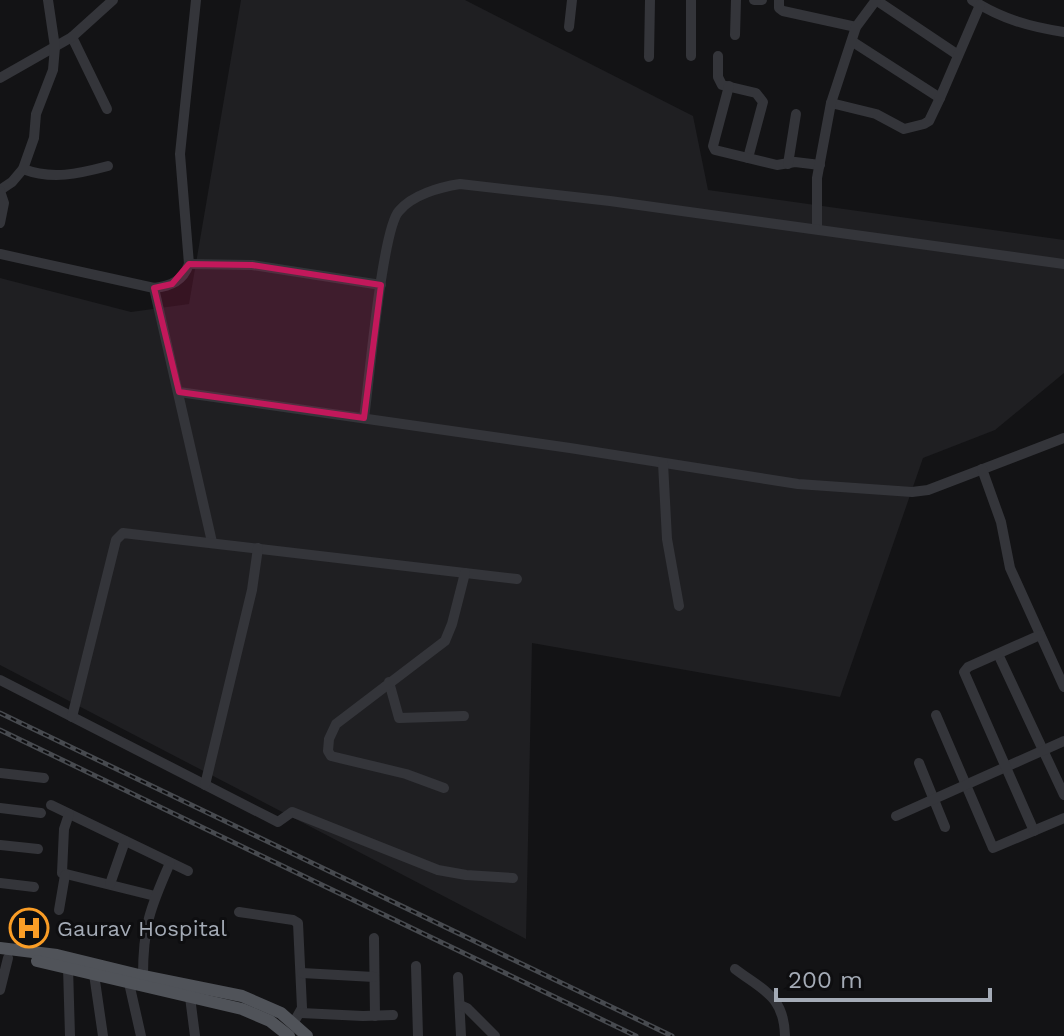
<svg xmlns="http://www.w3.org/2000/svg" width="1064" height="1036" viewBox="0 0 1064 1036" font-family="'Work Sans',sans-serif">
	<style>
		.built { fill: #1f1f22 }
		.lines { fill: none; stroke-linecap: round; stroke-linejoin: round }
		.minor { stroke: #34353a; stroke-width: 10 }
		.major { stroke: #505359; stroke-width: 12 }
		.rail-casing { stroke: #474a4f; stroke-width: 5 }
		.rail { stroke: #0e0e10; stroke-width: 2; stroke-dasharray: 6; stroke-linecap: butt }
		.marked { fill: #c2185b; fill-opacity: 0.2; stroke: #c2185b; stroke-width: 6; stroke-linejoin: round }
		.labels { text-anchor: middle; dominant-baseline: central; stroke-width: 6; stroke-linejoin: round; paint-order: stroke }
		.poi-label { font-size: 22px; fill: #a4abb6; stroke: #0e0e10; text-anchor: start }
	</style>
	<rect width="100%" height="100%" fill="#131315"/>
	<polygon class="built" points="241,0 465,0 693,116 708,190 1064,240 1064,373 995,430 923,458 840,697 532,643 526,939 0,665 0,278 131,312 189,304"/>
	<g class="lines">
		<g class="minor">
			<polyline points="754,0 762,0"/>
			<polyline points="779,0 779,8 783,11 856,27"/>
			<polyline points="876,0 958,55"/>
			<path d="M972 0C1002 19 1030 27 1064 32"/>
			<polyline points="569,27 572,0"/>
			<polyline points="735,35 736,0"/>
			<polyline points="72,37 107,109"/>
			<polyline points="853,42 940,98"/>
			<polyline points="691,56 691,0"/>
			<polyline points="718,56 718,77 722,85 756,93 763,102 748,158"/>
			<polyline points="649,57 650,0"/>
			<polyline points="0,78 72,37 113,0"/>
			<polyline points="729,86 713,146 715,150 777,165 795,162 820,165"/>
			<polyline points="831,103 876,114 904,129 924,124 929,121 940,98 980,5"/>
			<polyline points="788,164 796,114"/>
			<path d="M23 169C52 180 78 174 108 166"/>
			<polyline points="0,190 12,182 23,169 34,138 36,114 53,70 55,47 48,0"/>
			<polyline points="0,191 4,203 0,223"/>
			<polyline points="817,229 817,178 831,103 856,27 876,0"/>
			<path d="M0 254 154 288C171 286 183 281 189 264L180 154 196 0"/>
			<polyline points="189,264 252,265 381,285"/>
			<polyline points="154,288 212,542"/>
			<polyline points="179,392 570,448 798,484 912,492 928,490 1064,438"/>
			<path d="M364 418C369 384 382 229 399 211 412 195 440 187 460 184L610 201 1064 264"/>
			<polyline points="663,463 667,539 679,606"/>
			<polyline points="982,469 1001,522 1010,568 1064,687"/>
			<polyline points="998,654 1064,795"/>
			<polyline points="0,680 278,822 292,812 438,870 466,875 513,878"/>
			<polyline points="389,682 399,718 464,716"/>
			<polyline points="936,715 993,848 1064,818"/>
			<polyline points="72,717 116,540 123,533 517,579"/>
			<polyline points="919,763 945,827"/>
			<polyline points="0,773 44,778"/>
			<polyline points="205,785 252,590 258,548"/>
			<polyline points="444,788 406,774 331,756 328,751 329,739 336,724 445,641 452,624 465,573"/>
			<polyline points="51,805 188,871"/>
			<polyline points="0,808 41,813"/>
			<polyline points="69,814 64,829 62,873 155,896"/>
			<polyline points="896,816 1064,741"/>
			<polyline points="1034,831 964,672 968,667 1040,635"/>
			<polyline points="0,845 38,849"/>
			<polyline points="0,883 34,887"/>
			<polyline points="110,884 125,841"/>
			<polyline points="59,910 65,875"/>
			<polyline points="239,912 293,920 298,923 302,1008 294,1022"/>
			<polyline points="374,938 375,1016"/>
			<polyline points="416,966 418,1036"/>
			<polyline points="68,967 70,1036"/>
			<path d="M735 969C764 991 784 996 785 1036"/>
			<polyline points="302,973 374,977"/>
			<polyline points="94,974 103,1036"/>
			<path d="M143 976C143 927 150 908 170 863"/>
			<polyline points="458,977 461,1036"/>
			<polyline points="129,983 141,1036"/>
			<polyline points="0,990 8,958"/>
			<polyline points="190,997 195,1036"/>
			<polyline points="460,1005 467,1008 495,1036"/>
			<polyline points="301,1013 363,1016 393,1015"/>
		</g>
		<g class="major">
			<polyline points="0,948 57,955 143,976 242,996 281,1013 307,1036"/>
			<polyline points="37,961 242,1009 270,1021 289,1036"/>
		</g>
		<defs>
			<g id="rail">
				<polyline points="0,713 672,1036"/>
				<polyline points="0,730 636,1036"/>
			</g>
		</defs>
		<use href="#rail" class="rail-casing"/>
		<use href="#rail" class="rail"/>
	</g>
	<path class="marked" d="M189 264 252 265 381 285 364 418 179 392 154 288 172 284Z"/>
	<defs>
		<symbol id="hospital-ring" viewBox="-11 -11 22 22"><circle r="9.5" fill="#0e0e10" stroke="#fa9d26" stroke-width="1.5"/><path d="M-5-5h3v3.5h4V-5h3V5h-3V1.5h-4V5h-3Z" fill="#fa9d26"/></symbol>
	</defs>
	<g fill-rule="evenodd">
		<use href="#hospital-ring" x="7" y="906" width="44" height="44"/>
	</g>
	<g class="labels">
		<g class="poi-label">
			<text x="57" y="928">Gaurav Hospital</text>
		</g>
	</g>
	<path d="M776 988v12h214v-12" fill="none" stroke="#a4abb6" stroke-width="4"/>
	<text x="788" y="988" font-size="24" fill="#a4abb6" stroke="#0e0e10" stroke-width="6" paint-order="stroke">200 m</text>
</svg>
